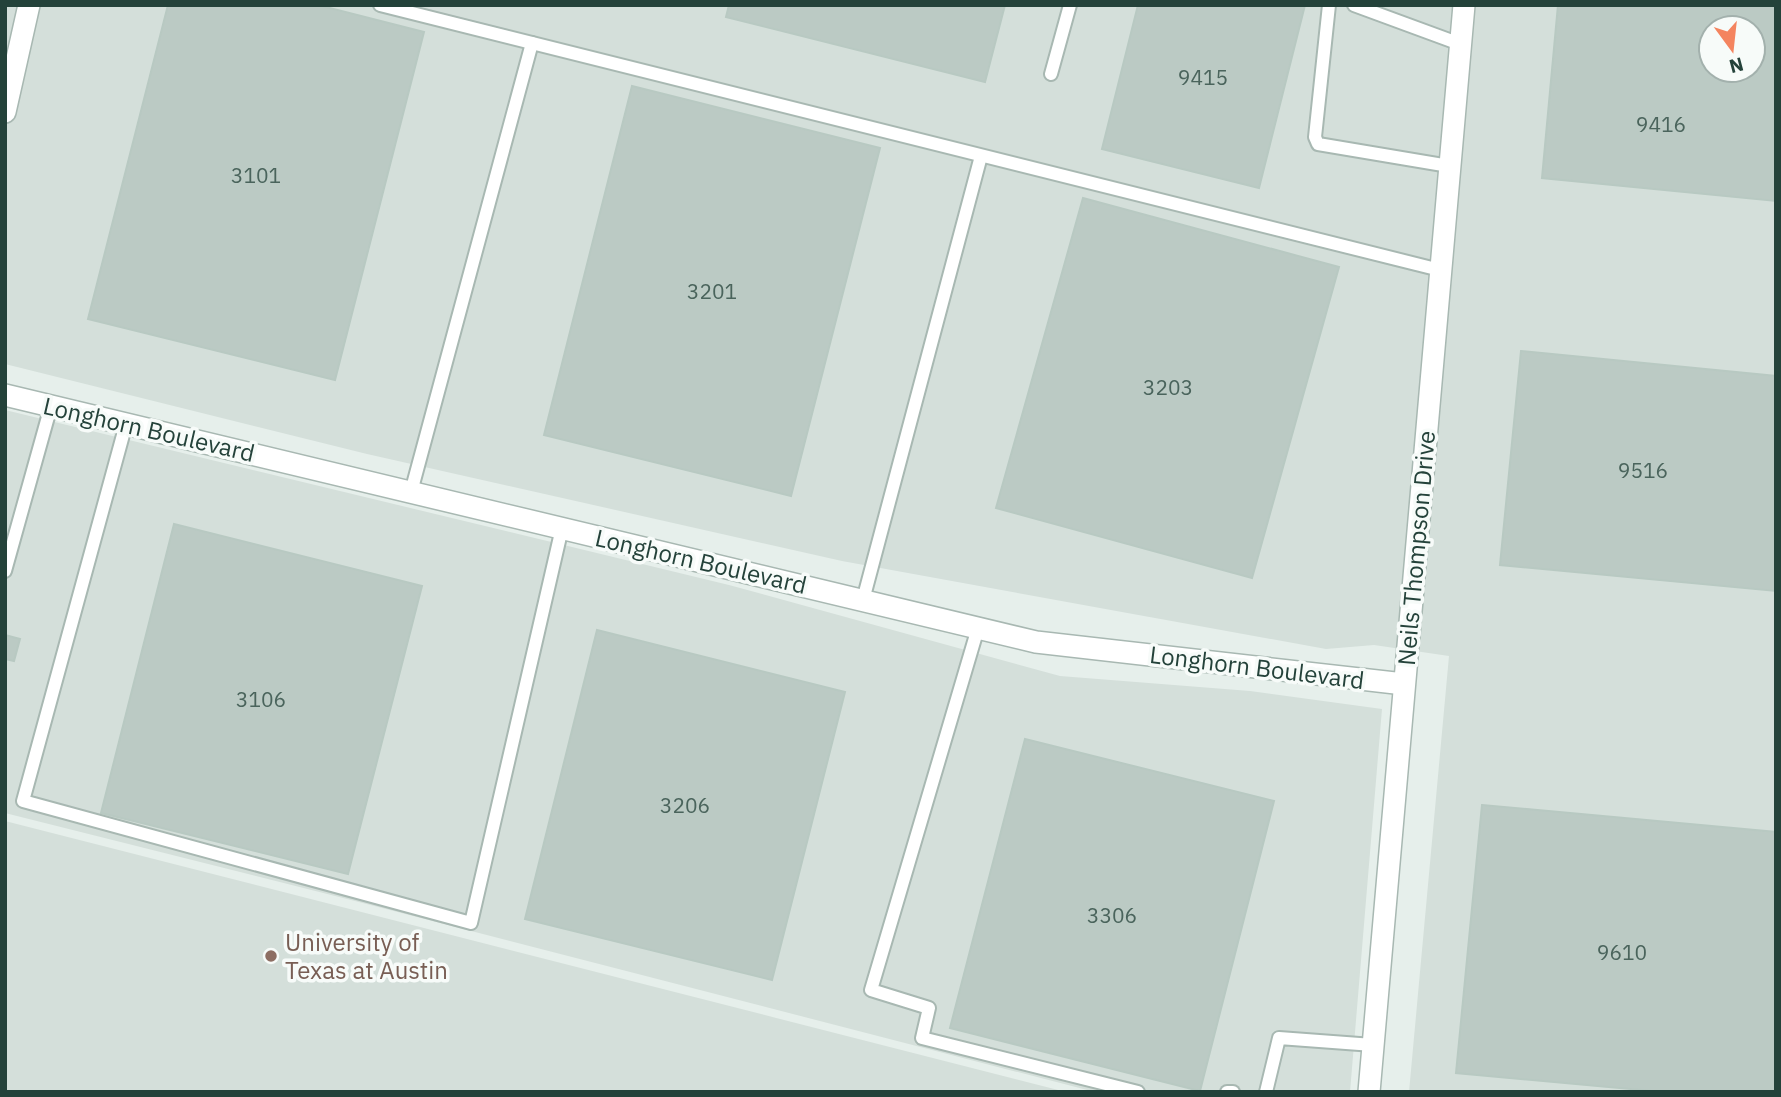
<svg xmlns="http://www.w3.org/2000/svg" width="1781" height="1097" viewBox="0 0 1781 1097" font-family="'IBM Plex Sans',sans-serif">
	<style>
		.built { fill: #d4dfda; fill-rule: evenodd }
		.building { fill: #bbcac4; stroke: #b8c9c2; stroke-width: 2; fill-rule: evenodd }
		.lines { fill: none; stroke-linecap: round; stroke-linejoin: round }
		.service-casing { stroke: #a8b8b2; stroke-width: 16 }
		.minor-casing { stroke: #a8b8b2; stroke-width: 24 }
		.service { stroke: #fff; stroke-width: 12 }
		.minor { stroke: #fff; stroke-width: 21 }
		.education-dot { fill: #8d6e63; stroke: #f7fbf9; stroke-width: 2.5 }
		.labels { text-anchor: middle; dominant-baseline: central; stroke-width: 7; stroke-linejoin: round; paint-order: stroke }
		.number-label { font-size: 21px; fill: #4a645c }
		.street-label { font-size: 24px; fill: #24423a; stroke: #f7fbf9 }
		.education-label { font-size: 24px; fill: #785e54; stroke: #f7fbf9; text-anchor: start }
	</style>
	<rect width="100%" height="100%" fill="#e6efeb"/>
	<g class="built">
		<path d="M5 5H1776V1092H1409L1449 656 1374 645 1326 649 842 561 367 454 5 364ZM1711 28H1753V70H1711Z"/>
		<polygon points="5,410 729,585 1060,676 1250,691 1382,709 1350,1092 1095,1092 355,901 5,813"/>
		<polygon points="5,821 1066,1092 5,1092"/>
	</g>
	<g class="building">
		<polygon points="168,5 318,5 424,32 335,380 88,319"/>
		<polygon points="729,5 1005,5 985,82 726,17"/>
		<polygon points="1138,5 1305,5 1259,188 1102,149"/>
		<path d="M1558 5H1776V201L1542 178ZM1711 28H1753V70H1711Z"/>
		<polygon points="632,86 880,148 791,496 544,435"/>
		<polygon points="1083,198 1339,267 1252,578 996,508"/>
		<polygon points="1521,351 1776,376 1776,591 1500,565"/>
		<polygon points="174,524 422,586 348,874 101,813"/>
		<polygon points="597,630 845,692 772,980 525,919"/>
		<polygon points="5,635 20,639 14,661 5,659"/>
		<polygon points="1025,739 1274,801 1200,1091 950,1028"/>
		<polygon points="1482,805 1776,832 1776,1092 1663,1092 1456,1073"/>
	</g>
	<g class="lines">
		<defs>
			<g id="service">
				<polyline points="380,5 1440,270"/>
				<polyline points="1329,5 1315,137 1318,144 1449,166"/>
				<polyline points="1354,5 1460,44"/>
				<polyline points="1051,74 1070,5"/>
				<polyline points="126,424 23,801 471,923 562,528"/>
				<polyline points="411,492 532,43"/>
				<polyline points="5,571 51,406"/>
				<polyline points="863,600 981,156"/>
				<polyline points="978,628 871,990 929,1008 922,1038 1138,1092"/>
				<polyline points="1227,1092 1233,1092"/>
				<polyline points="1266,1092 1279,1038 1373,1045"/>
			</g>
			<g id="minor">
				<polyline points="5,112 29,5"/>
				<polyline points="5,395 1036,642 1404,684"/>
				<polyline points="1369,1092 1464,5"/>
			</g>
		</defs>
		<use href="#service" class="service-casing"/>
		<use href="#minor" class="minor-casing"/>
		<use href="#service" class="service"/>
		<use href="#minor" class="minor"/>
	</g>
	<circle class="education-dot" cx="271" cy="956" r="7"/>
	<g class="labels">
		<g class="number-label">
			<text x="1203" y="77">9415</text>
			<text x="1661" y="124">9416</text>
			<text x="256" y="175">3101</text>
			<text x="712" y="291">3201</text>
			<text x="1168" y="387">3203</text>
			<text x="1643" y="470">9516</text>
			<text x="261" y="699">3106</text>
			<text x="685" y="805">3206</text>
			<text x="1112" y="915">3306</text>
			<text x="1622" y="952">9610</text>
		</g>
		<g class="street-label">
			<text transform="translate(149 429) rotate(13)">Longhorn Boulevard</text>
			<text transform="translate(1416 548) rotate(-85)">Neils Thompson Drive</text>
			<text transform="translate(701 561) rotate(13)">Longhorn Boulevard</text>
			<text transform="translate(1257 667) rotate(7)">Longhorn Boulevard</text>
		</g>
		<g class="education-label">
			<text x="285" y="942">University of<tspan x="285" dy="28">Texas at Austin</tspan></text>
		</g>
	</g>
	<rect width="1781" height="1097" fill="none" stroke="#24423a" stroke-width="14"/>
	<g transform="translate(1732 49) rotate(165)"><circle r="33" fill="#f7fbf9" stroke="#a3b1ad" stroke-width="2"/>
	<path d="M0-5L12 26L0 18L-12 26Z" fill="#f4845f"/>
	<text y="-10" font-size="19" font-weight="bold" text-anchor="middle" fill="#24423a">N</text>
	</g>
</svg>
